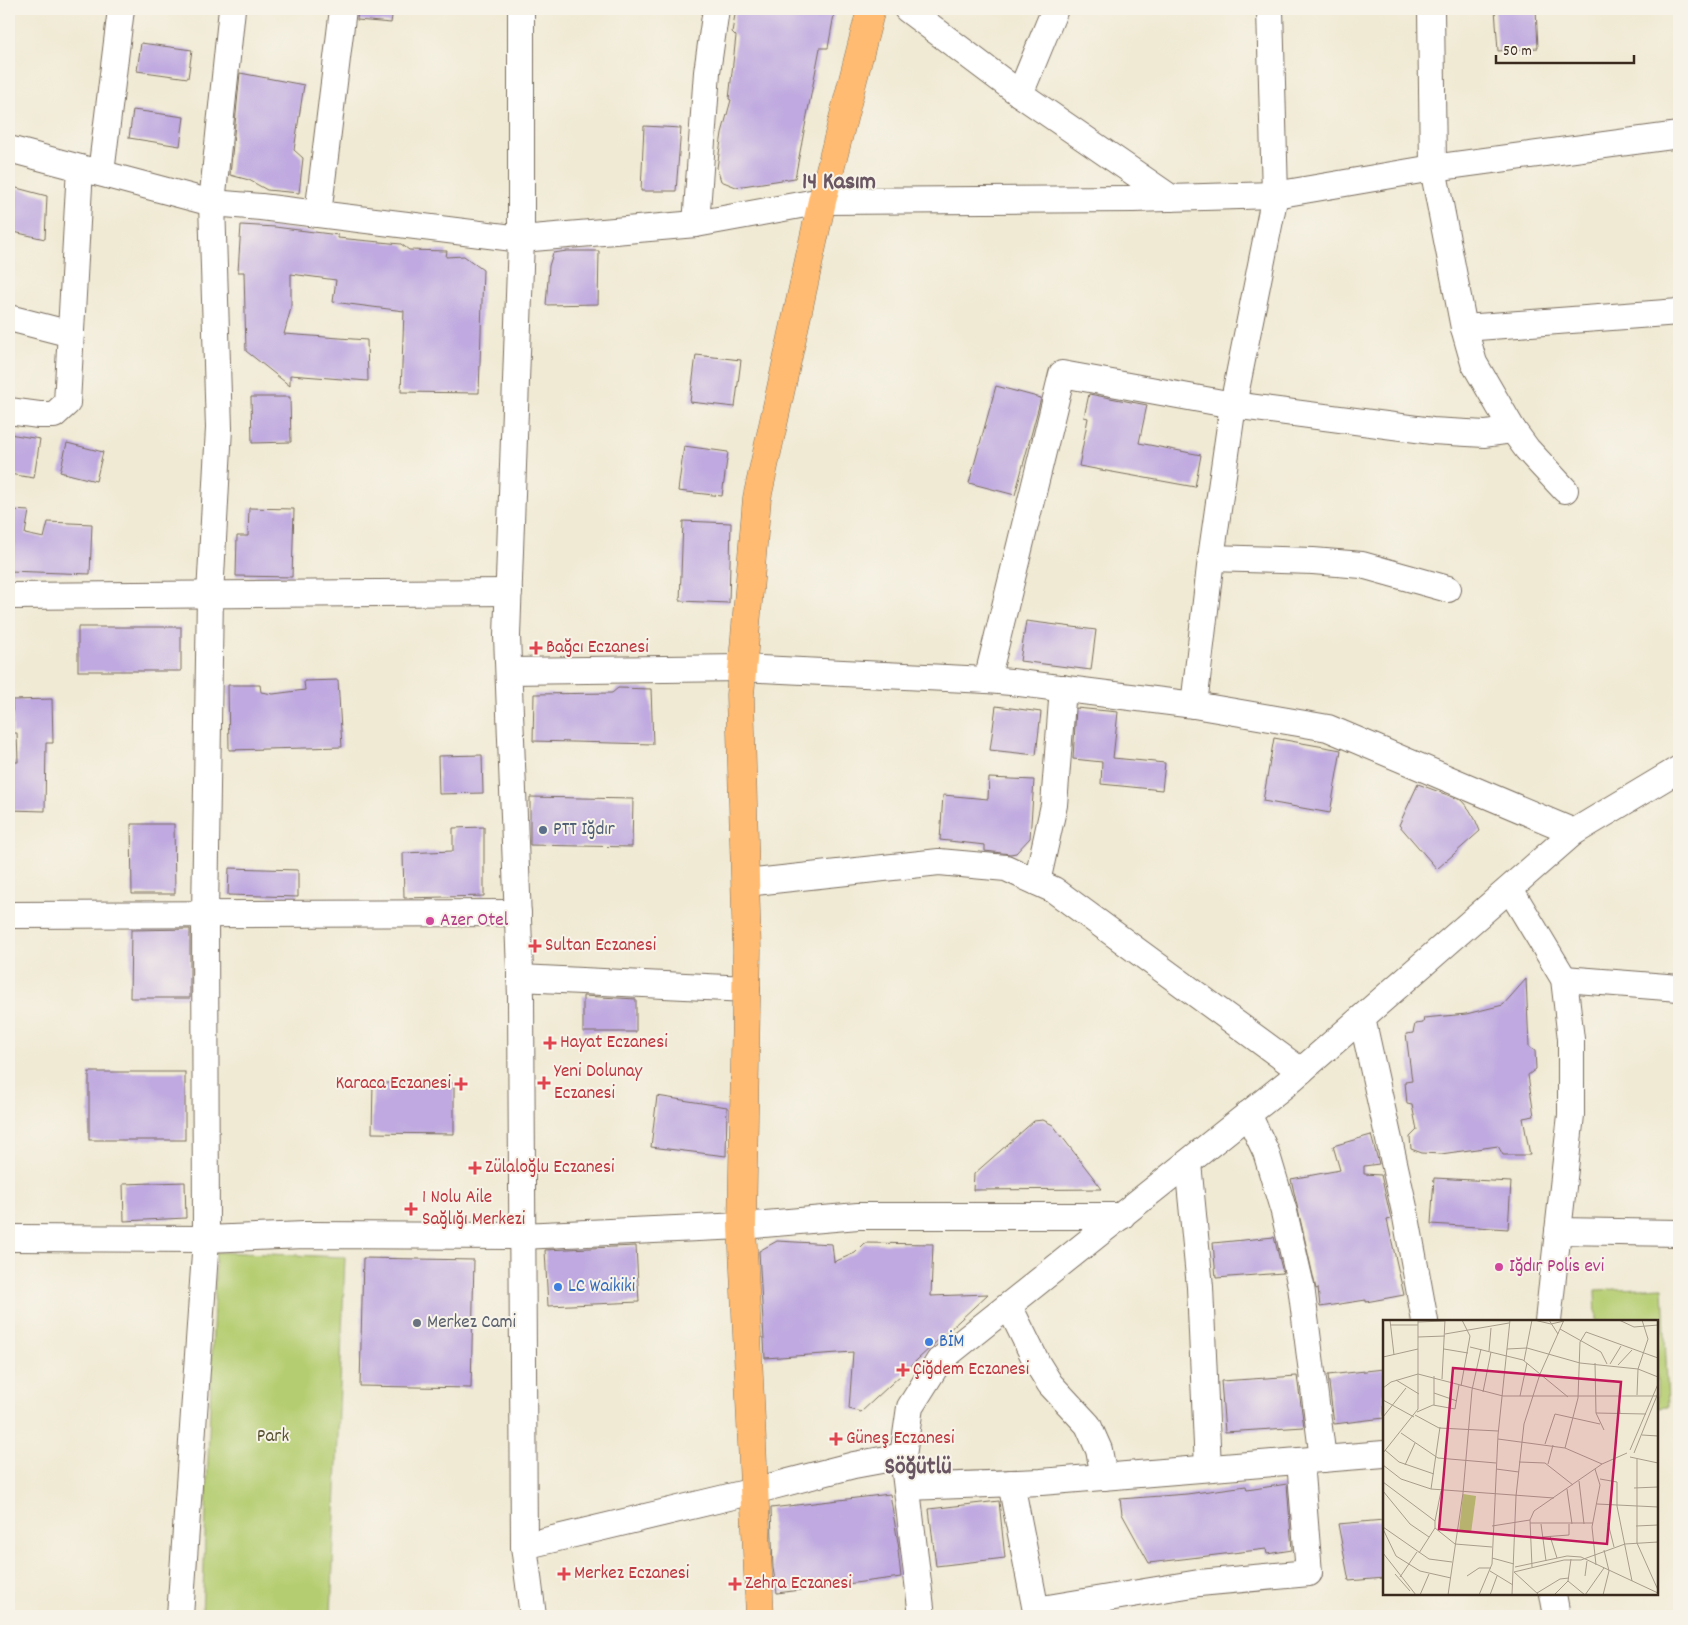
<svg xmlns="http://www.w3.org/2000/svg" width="1688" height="1625" viewBox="0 0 1688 1625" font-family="Dekko,sans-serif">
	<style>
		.green { fill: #b5cd71; stroke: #787c48 }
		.building { fill: #bfa9e0 }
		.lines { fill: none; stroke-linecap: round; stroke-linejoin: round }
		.minor-casing { stroke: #7a6d5e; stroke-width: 28 }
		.major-casing { stroke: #7a6d5e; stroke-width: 29 }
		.minor { stroke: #fff; stroke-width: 26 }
		.major { stroke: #ffbb71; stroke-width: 28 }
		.health-dot { fill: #e0444e; stroke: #f7f3e8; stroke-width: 2 }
		.service-dot { fill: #5c6f8a; stroke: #f7f3e8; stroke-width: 2 }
		.hotel-dot { fill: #d1479c; stroke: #f7f3e8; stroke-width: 2 }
		.shop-dot { fill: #3f7fe0; stroke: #f7f3e8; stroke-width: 2 }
		.worship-dot { fill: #6b7280; stroke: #f7f3e8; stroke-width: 2 }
		.labels { text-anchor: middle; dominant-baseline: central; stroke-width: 4; stroke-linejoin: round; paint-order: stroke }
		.health-label { font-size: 19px; fill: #be3a42; stroke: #f7f3e8; text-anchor: start }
		.service-label { font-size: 19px; fill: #4e5e75; stroke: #f7f3e8; text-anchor: start }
		.hotel-label { font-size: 19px; fill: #b23c85; stroke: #f7f3e8; text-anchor: start }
		.shop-label { font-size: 19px; fill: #366cbe; stroke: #f7f3e8; text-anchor: start }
		.worship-label { font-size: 19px; fill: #5b616d; stroke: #f7f3e8; text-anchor: start }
		.park-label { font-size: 19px; fill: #5a5333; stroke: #f7f3e8 }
		.district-label { font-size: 24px; font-weight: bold; fill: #695662; stroke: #f7f3e8 }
		.inset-road { fill: none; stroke: #a89d8b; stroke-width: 1 }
		.view { fill: #c2185b; fill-opacity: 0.15; stroke: #c2185b; stroke-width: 2.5 }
		.inset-edge { fill: none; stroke: #3b2a1e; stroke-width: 2.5 }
	</style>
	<rect width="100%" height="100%" fill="#f7f3e8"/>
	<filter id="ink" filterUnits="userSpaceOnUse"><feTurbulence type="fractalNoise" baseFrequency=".02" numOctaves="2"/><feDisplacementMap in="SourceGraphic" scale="10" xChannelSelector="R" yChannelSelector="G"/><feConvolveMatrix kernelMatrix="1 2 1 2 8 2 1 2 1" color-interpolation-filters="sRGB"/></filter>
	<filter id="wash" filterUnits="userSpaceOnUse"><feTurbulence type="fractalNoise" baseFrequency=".0096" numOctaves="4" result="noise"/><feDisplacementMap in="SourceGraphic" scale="20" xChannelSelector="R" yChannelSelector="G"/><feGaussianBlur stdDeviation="1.12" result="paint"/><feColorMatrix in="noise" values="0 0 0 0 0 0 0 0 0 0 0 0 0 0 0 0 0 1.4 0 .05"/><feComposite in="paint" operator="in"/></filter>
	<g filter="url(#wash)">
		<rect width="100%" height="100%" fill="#f0ead4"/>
		<g class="green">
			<polygon points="216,1252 345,1257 331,1616 202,1616"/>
			<polygon points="1663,1287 1668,1407 1657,1408 1657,1321 1596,1321 1595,1290"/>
		</g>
		<g id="blocks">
			<g class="building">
				<polygon points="358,9 393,9 391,23 357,20"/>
				<polygon points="736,9 835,9 828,48 820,48 795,178 736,187 721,181 717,168 722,133 731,100 729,99 736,36 732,32"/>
				<polygon points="1495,9 1536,9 1538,48 1498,51"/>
				<polygon points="141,43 192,50 188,78 137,71"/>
				<polygon points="240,73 304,85 294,150 303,158 299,193 267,190 249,180 230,175"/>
				<polygon points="133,110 184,117 180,146 129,138"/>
				<polygon points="644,126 681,128 676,191 641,191"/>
				<polygon points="9,186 47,196 45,239 9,231"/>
				<polygon points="241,225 275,227 338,235 338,238 401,244 409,250 447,251 446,257 464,256 483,270 479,393 401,392 404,311 333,302 336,280 291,274 291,308 284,334 367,340 368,381 290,375 290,386 246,351 244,272 238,272"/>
				<polygon points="567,251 599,251 598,304 546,305 549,266 553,253"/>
				<polygon points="696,355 741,360 735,407 690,402"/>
				<polygon points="996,386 1041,398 1015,495 969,483"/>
				<polygon points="1089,394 1147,405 1139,443 1201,455 1195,487 1079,466 1088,418 1084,417"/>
				<polygon points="251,397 290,397 291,442 252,443"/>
				<polygon points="9,434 40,439 34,478 9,474"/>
				<polygon points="67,443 103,452 96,481 60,472"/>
				<polygon points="684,446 728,452 722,496 678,491"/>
				<polygon points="249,508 294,509 292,577 236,576 237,536 248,536"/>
				<polygon points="12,510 29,511 25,534 44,538 48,522 92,524 90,574 9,571"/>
				<polygon points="683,521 731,523 729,603 680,601"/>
				<polygon points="1026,621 1096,630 1091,670 1020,661"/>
				<rect x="78" y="627" width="103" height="44"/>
				<polygon points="338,680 342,747 229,750 228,685 260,685 261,692 273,694 305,690 304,681"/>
				<polygon points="618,688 651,689 653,744 533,741 534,694 612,693"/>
				<polygon points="52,699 53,743 46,743 45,811 9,810 9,762 18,762 17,733 13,733 12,700"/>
				<polygon points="996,706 1041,712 1036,755 990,750"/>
				<polygon points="1076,708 1118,712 1113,758 1165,763 1162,790 1101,784 1102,762 1073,759"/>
				<polygon points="1274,738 1341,750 1330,813 1263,801"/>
				<polygon points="482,755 483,793 439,794 438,756"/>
				<polygon points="989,778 1034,780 1030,838 1016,853 1010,854 985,851 985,845 940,840 943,795 988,799"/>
				<polygon points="1418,784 1461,800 1469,809 1475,819 1480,831 1437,869 1399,825"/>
				<polygon points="530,797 633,799 632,847 530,845"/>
				<polygon points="131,824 174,824 175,894 132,894"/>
				<polygon points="484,827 484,896 404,898 403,853 453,851 453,828"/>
				<polygon points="229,868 298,870 298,897 228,895"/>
				<polygon points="190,929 190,998 130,998 131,930"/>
				<polygon points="1526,979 1529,1047 1535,1051 1536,1069 1528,1075 1534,1116 1523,1118 1530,1155 1503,1155 1498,1146 1441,1154 1422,1153 1411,1149 1410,1137 1417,1130 1412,1105 1407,1104 1405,1082 1412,1081 1406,1034 1413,1033 1415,1024 1423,1023 1424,1018 1466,1014 1503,1005"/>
				<polygon points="583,996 636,999 636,1032 583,1032"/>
				<rect x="89" y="1072" width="96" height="68"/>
				<polygon points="373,1083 454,1083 454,1134 372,1133"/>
				<polygon points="657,1096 727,1107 726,1156 651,1147"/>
				<polygon points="1043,1120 1053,1125 1102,1189 973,1190 974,1174 1034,1121"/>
				<polygon points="1371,1135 1379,1164 1364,1166 1364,1174 1381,1175 1391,1219 1387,1220 1404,1295 1366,1302 1366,1300 1320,1307 1318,1288 1316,1289 1291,1179 1340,1170 1333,1146"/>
				<polygon points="1434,1178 1511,1182 1508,1229 1431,1224"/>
				<polygon points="185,1182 186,1218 124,1221 123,1184"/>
				<polygon points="1274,1237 1283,1273 1216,1278 1213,1243"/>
				<polygon points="777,1241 832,1244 834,1262 855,1253 865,1243 933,1244 931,1296 988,1294 861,1412 849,1409 853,1352 765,1358 759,1251"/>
				<polygon points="636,1246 639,1302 548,1306 545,1250"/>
				<polygon points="363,1258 474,1260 471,1388 360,1386"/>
				<polygon points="1384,1369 1384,1418 1334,1424 1328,1375"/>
				<polygon points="1297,1376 1304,1427 1225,1432 1221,1381"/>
				<polygon points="1287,1484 1292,1550 1267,1554 1266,1549 1149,1563 1122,1514 1120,1499 1187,1494 1246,1486 1247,1490"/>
				<polygon points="890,1494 899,1549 898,1550 901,1577 777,1593 773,1568 771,1508"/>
				<polygon points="999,1501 1005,1558 936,1566 929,1509"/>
				<polygon points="1384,1520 1384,1578 1349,1581 1338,1524"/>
			</g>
		</g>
	</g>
	<g filter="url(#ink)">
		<use href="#blocks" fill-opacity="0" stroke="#7a6d5e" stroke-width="1"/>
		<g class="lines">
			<defs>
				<g id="minor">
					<polyline points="521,9 521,239 507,636 521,997 524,1546 533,1616"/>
					<polyline points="907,9 1020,94 1171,198"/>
					<polyline points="1431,9 1433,168 1464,328 1474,363 1513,430 1527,449 1565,490"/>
					<polyline points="1020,94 1055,9"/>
					<polyline points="9,149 212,203 261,207 521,239 696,224 822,201 1133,199 1275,195 1433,168 1679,135"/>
					<polyline points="101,173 121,9"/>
					<polyline points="318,214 343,9"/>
					<polyline points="696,224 707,72 716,9"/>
					<polyline points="9,318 71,334"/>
					<polyline points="1464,328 1679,312"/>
					<polyline points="9,411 39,415 54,415 67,403 80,168"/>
					<polyline points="1211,558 1313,561 1362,565 1448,589"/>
					<polyline points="9,596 509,592"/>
					<polyline points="509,671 742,668 987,680 1011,682 1194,705 1328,728 1574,832"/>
					<polyline points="987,680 1062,374 1233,405 1432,431 1485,434 1513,430"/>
					<polyline points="1194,705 1211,558 1233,405 1275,195 1270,9"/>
					<polyline points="1037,882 1054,805 1063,688"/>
					<polyline points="746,883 939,862 1006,868 1054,890 1301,1071"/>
					<polyline points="1510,889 1564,979 1571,1039 1571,1115 1548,1321"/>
					<polyline points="9,915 518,913"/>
					<polyline points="520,978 747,989"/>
					<polyline points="1564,979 1679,988"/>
					<polyline points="1362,1018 1405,1212 1425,1321"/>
					<polyline points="1248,1114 1266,1152 1284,1212 1301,1286 1323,1459"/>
					<polyline points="1188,1163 1200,1287 1208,1468"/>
					<polyline points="1558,1231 1679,1233"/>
					<polyline points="9,1238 206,1239 305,1235 521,1236 742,1226 858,1216 1122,1216"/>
					<polyline points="1009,1306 1037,1363 1050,1384 1088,1425 1099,1450 1104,1477"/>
					<polyline points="1011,1483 1037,1616"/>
					<polyline points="907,1487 1041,1482 1384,1454"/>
					<polyline points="524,1546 754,1491 854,1465 903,1456"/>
					<polyline points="1553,1594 1557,1616"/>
					<polyline points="1036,1610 1199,1583 1309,1573 1300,1461"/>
					<polyline points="180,1616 206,1239 205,915 210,595 219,428 212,203 232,9"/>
					<polyline points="922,1616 903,1456 910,1407 939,1361 1286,1084 1574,832 1679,769"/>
				</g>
				<polyline id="major" points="760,1616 742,1226 747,950 740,695 757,498 822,201 871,9"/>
			</defs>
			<use href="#minor" class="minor-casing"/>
			<use href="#major" class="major-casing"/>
			<use href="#minor" class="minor"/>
			<use href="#major" class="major"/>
		</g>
	</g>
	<g class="health-dot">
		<path d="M533.5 640.5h5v5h5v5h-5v5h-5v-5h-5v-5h5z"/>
		<path d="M532.5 938.5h5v5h5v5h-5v5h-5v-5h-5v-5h5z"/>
		<path d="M547.5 1035.5h5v5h5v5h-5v5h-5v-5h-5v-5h5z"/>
		<path d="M541.5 1075.5h5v5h5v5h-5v5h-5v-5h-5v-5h5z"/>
		<path d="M458.5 1076.5h5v5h5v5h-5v5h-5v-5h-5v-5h5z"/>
		<path d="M472.5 1160.5h5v5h5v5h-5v5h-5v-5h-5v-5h5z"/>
		<path d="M408.5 1201.5h5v5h5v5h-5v5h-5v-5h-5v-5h5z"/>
		<path d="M900.5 1362.5h5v5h5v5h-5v5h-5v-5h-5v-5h5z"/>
		<path d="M833.5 1431.5h5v5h5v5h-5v5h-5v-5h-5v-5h5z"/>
		<path d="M561.5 1566.5h5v5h5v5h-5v5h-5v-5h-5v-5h5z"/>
		<path d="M732.5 1576.5h5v5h5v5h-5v5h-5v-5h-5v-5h5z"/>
	</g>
	<circle class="service-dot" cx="543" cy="830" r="5"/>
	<g class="hotel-dot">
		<circle cx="430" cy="921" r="5"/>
		<circle cx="1499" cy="1267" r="5"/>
	</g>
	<g class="shop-dot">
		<circle cx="558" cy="1287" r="5"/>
		<circle cx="929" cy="1342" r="5"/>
	</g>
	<circle class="worship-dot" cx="417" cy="1323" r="5"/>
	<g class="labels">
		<g class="health-label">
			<text x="546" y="648">Bağcı Eczanesi</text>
			<text x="545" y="946">Sultan Eczanesi</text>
			<text x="560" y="1043">Hayat Eczanesi</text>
			<text x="554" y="1072">Yeni Dolunay<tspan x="554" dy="22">Eczanesi</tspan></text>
			<text x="451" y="1084" text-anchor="end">Karaca Eczanesi</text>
			<text x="485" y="1168">Zülaloğlu Eczanesi</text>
			<text x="422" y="1198">1 Nolu Aile<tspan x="422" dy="22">Sağlığı Merkezi</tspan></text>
			<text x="913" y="1370">Çiğdem Eczanesi</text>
			<text x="846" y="1439">Güneş Eczanesi</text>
			<text x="574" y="1574">Merkez Eczanesi</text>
			<text x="745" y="1584">Zehra Eczanesi</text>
		</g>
		<g class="service-label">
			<text x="553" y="830">PTT Iğdır</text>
		</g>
		<g class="hotel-label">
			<text x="440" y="921">Azer Otel</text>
			<text x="1509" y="1267">Iğdır Polis evi</text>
		</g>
		<g class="shop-label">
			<text x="568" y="1287">LC Waikiki</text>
			<text x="939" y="1342">BİM</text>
		</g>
		<g class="worship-label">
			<text x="427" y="1323">Merkez Cami</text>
		</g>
		<g class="park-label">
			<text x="273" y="1437">Park</text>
		</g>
		<g class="district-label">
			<text x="839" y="183">14 Kasım</text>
			<text x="918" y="1468">Söğütlü</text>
		</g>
	</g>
	<g transform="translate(1383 1320)">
		<rect width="275" height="275" fill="#f0ead4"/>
		<path d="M80 174 93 176 88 213 76 212Z" fill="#b5cd71"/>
		<path class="inset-road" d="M7 0 11 35M151 0 168 4 181 1M166 0 175 14M236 0 251 7 275 5M35 2 62 1M7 5H35M177 9 218 32 224 44M62 14 126 3M35 17 62 16M87 27 140 40 185 77M61 29 85 33M124 29 144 28 197 43 255 49 275 57M106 31 108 8M0 37 35 29M141 41 149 0M212 43 213 93 221 110M227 44 238 26M235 45 249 30M51 56V85M59 59 62 0M13 60 36 74M78 66 87 16 79 0M0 68 8 62 35 54 120 76H275M100 72 108 32M51 73 74 81M254 75 255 49 265 19 259 0M137 76 144 43M236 76 237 93M0 80 31 97M34 92 50 85 72 89 76 65M213 93 263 94M32 95 56 108 115 111M0 97 23 68M18 113 55 138 113 143M259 115 275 116M115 119 182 128 219 144M162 124 172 94 217 104M182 128 195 78 197 22 203 12 275 38M2 130 16 142 51 154M247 130 275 64M0 133 35 89V0M251 133 275 73M247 137 275 143M254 139V223L275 270M136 142 162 143 190 165M165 144 170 125M0 145 18 159 48 169 171 178M22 145 32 123M113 149 136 152M212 149 217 165 209 207 213 245M217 159 234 162V186L249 261M196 161 201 204M0 162 52 201V208L72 224 109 227M251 168 275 167M48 169 57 107M184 169 189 204M0 171 27 204 46 217M214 184 275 187M52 201 58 171M147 203H210M225 203 231 227M158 204 163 241M109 206 147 200M253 206 275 205M0 207 46 239 69 242M0 209 13 236 37 251 68 258M167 216 174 238M159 217 186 215V204M0 233 33 275M36 233 52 208M109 238 131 244M132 247 184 236 198 237 275 273M149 247 147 200 151 191 219 144 244 133M107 251 130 265M131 252 181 240H198L242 224 275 222M131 252 156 275M12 254 27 271M84 256 96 248H108M202 256 204 241M17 257 34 232M185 261 202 275M154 273 177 259 186 258M37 275 46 254M65 275 80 173 89 70 98 29M96 275 109 244 115 115 127 0M107 275 114 256M129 275 133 176 141 104 157 54 181 0M171 275 185 261 188 239M202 275 221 248M220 275 226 251 221 230"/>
		<path class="view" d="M70 48 238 62 224 224 56 209Z"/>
		<rect width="275" height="275" class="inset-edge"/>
	</g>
	<rect width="1688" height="1625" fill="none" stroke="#f7f3e8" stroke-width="30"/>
	<path d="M1496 55v8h138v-8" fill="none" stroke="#3b2a1e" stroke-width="2.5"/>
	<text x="1503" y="55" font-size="15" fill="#3b2a1e" stroke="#f7f3e8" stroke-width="4" paint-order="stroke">50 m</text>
</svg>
